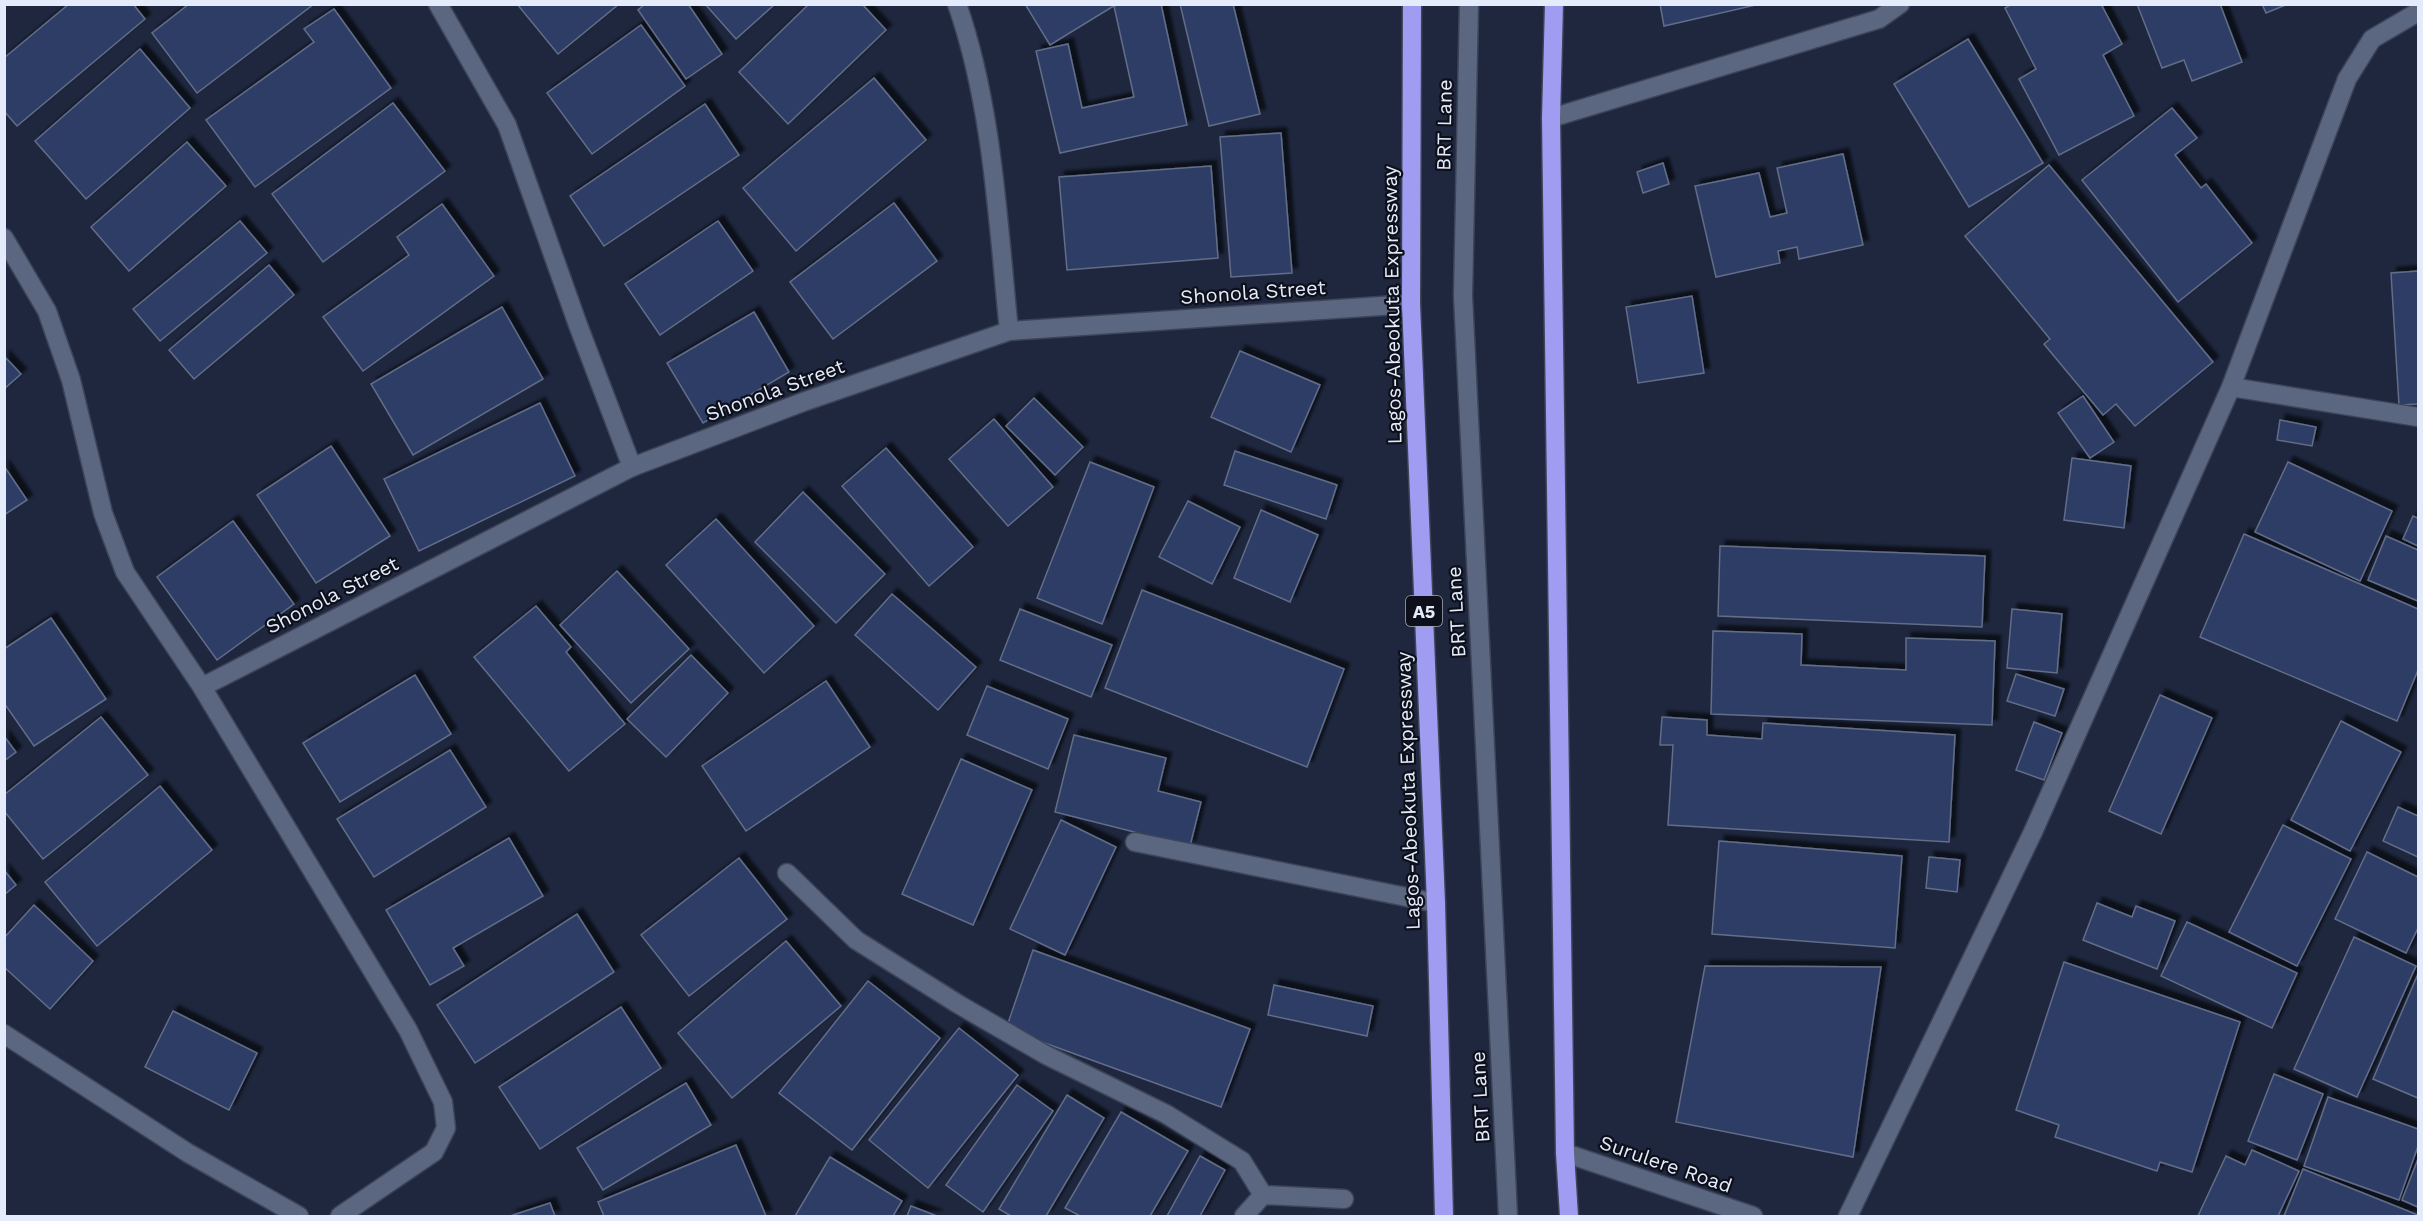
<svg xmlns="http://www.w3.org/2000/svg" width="2423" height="1221" viewBox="0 0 2423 1221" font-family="'Work Sans',sans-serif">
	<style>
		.building { fill: #2e3d66; stroke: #626d88; stroke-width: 1.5; filter: url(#shadow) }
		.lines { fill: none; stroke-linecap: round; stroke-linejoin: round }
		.minor-casing { stroke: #3d4457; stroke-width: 21 }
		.highway-casing { stroke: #3d4457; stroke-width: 21 }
		.minor { stroke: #5b6680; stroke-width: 18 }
		.highway { stroke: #9f9cf1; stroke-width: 18 }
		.labels { text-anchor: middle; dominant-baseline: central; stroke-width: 4.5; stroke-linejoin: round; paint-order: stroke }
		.shield { fill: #0d101b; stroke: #a4a9b7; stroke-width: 1.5 }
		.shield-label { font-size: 18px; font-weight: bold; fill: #e4ebfa }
		.street-label { font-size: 20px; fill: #e4ebfa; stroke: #0d101b }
	</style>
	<defs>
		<filter id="shadow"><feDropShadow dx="5.5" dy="-5.5" stdDeviation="1.5" flood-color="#0009"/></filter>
	</defs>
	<rect width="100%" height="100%" fill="#1e273e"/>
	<g class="building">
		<polygon points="69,4 133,4 145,19 17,126 4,111 4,58"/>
		<polygon points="189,4 314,4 197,93 152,33"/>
		<polygon points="517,4 619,4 558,54"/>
		<polygon points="645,4 688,4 722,54 686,79 638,10"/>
		<polygon points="705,4 775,4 736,39"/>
		<polygon points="809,4 862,4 886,30 788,124 739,72"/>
		<polygon points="1025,4 1117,4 1050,45"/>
		<polygon points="1123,4 1161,4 1187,125 1060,153 1036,51 1068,44 1082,108 1134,97 1114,6"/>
		<polygon points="1180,4 1233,4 1260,114 1209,126"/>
		<polygon points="1660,4 1756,4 1756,5 1664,26"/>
		<polygon points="2012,4 2101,4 2122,44 2103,55 2134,116 2059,155 2019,79 2036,69 2005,8"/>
		<polygon points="2137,4 2220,4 2242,62 2192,81 2184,60 2162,68"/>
		<polygon points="2262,4 2288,4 2266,13"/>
		<polygon points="334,9 391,88 255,187 206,120 314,42 304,29"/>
		<polygon points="641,25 685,86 592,154 547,93"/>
		<polygon points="1968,39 2043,163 1969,207 1894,84"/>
		<polygon points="140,49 190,108 86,199 35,141"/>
		<polygon points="874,78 926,140 796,251 743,188"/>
		<polygon points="393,103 445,171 323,262 272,194"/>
		<polygon points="705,104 739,155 604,246 570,196"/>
		<polygon points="2172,108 2197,138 2175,155 2201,188 2206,184 2252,243 2178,302 2082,180"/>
		<polygon points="1281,133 1292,273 1231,277 1220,137"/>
		<polygon points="187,142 226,186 129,271 91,227"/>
		<polygon points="1843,154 1863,245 1799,259 1797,247 1778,251 1780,263 1716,277 1695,186 1759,173 1770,217 1787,213 1777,168"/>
		<polygon points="1663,163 1669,184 1643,193 1637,172"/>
		<polygon points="2049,165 2213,362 2135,426 2116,404 2103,415 2044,344 2050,339 1965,236"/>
		<polygon points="1211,166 1218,258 1067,270 1059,177"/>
		<polygon points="894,203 937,261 833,339 790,282"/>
		<polygon points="442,204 494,276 363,371 323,317 409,255 397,237"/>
		<polygon points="240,221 267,253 160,341 133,309"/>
		<polygon points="718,221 753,271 660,335 625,284"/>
		<polygon points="269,265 294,295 194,379 169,350"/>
		<polygon points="2418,271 2418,404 2399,405 2391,273"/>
		<polygon points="1692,296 1704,373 1638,383 1626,307"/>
		<polygon points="502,307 543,379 413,455 371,384"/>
		<polygon points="754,312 789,372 703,423 667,363"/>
		<polygon points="1240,351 1320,385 1291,452 1211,417"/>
		<polygon points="4,356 21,374 4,389"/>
		<polygon points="2083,396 2114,442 2090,458 2058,413"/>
		<polygon points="1034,398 1083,447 1055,475 1006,426"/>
		<polygon points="540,403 575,476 419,551 384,479"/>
		<polygon points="994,419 1053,487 1008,526 949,459"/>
		<polygon points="2280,420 2316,427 2312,446 2277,440"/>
		<polygon points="331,446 390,536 316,583 257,495"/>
		<polygon points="886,448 973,547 929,586 842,486"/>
		<polygon points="1235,451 1337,485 1326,519 1224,485"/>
		<polygon points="2072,458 2131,466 2124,528 2064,520"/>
		<polygon points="1090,462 1154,487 1102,624 1037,598"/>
		<polygon points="2288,462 2392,511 2360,581 2255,532"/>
		<polygon points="4,466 27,500 4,515"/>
		<polygon points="803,492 885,574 836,623 755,542"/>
		<polygon points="1188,501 1240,527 1212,584 1159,557"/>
		<polygon points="1261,510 1318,535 1290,602 1234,578"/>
		<polygon points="2413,516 2418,518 2418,546 2403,539"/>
		<polygon points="716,519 814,626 764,673 666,565"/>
		<polygon points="233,521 294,604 217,660 157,577"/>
		<polygon points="2244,534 2418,609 2418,670 2397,721 2200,637"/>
		<polygon points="2386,536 2418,550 2418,601 2368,580"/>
		<polygon points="1720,546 1985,556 1982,627 1718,616"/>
		<polygon points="617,571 689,649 631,703 560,625"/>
		<polygon points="1142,590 1344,669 1307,767 1105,688"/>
		<polygon points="892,594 976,667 938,710 855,635"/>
		<polygon points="536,606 571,647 566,652 625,724 569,771 474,657"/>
		<polygon points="1020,609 1112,645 1091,697 1000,660"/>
		<polygon points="2012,609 2062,614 2057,673 2007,668"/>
		<polygon points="51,618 106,699 34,746 4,703 4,649"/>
		<polygon points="1713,631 1802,634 1801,665 1906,670 1906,638 1995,641 1992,725 1711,714"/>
		<polygon points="691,655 728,693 666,757 627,719"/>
		<polygon points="2016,674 2064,689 2055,716 2007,701"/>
		<polygon points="415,675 451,734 340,802 303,743"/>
		<polygon points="826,681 870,747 746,831 702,766"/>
		<polygon points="987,686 1068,719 1048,769 967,735"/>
		<polygon points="2160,695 2212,718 2161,834 2109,811"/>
		<polygon points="101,717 148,775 43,859 4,811 4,795"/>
		<polygon points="1662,717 1707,720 1707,735 1762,739 1763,723 1955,735 1949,842 1668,825 1673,745 1660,745"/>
		<polygon points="2341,721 2401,752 2350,851 2291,820"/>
		<polygon points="2034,722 2062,733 2044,780 2016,770"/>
		<polygon points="1074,735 1166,758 1158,791 1201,802 1190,846 1055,812"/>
		<polygon points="4,736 16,752 4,761"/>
		<polygon points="450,750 486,807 374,877 337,819"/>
		<polygon points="961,759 1032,790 973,925 902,894"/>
		<polygon points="160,786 212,850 97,946 45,882"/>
		<polygon points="2398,807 2418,816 2418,857 2383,841"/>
		<polygon points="1061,820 1116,847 1065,955 1010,929"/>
		<polygon points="2283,825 2351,859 2297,966 2229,932"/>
		<polygon points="509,838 543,896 453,948 464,966 430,985 386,910"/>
		<polygon points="1719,841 1902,856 1895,948 1712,934"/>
		<polygon points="2367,852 2418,877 2418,928 2406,953 2335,919"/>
		<polygon points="1929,857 1960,860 1957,892 1926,888"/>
		<polygon points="739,858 787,919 689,996 641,935"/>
		<polygon points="4,870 16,885 4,895"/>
		<polygon points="2097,903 2132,917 2136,906 2175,921 2157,969 2083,940"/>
		<polygon points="34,905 93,961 50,1009 4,967 4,938"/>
		<polygon points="577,914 614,972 475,1063 437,1005"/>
		<polygon points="2187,922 2297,973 2272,1028 2161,976"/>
		<polygon points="2354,937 2416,966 2357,1097 2294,1069"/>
		<polygon points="786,941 841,1006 732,1098 678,1033"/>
		<polygon points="1033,950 1250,1029 1221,1107 1006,1029"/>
		<polygon points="2064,962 2240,1022 2192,1172 2160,1162 2157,1171 2055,1137 2059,1125 2016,1110"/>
		<polygon points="1705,966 1881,967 1853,1157 1676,1122"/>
		<polygon points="2418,974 2418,1098 2373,1079"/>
		<polygon points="868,981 940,1038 852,1150 779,1093"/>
		<polygon points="1274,985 1373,1006 1367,1036 1268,1015"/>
		<polygon points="621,1007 661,1068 540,1149 499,1087"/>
		<polygon points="173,1011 257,1053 229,1110 145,1067"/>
		<polygon points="959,1028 1018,1075 928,1188 869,1140"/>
		<polygon points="2274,1074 2323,1094 2297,1160 2248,1141"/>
		<polygon points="686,1083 711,1125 603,1190 577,1148"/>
		<polygon points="1017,1085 1053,1111 983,1212 946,1185"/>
		<polygon points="1067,1095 1104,1118 1046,1216 1011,1216 999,1209"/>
		<polygon points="2328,1097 2418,1129 2418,1146 2399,1200 2304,1166"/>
		<polygon points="1121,1112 1188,1151 1150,1216 1080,1216 1065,1208"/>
		<polygon points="736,1145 766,1216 604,1216 598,1202"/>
		<polygon points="2252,1150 2299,1171 2278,1216 2198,1216 2226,1156 2245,1165"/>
		<polygon points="1200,1156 1225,1170 1200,1216 1167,1216"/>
		<polygon points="830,1157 902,1201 893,1216 795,1216"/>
		<polygon points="2418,1159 2418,1207 2402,1200"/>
		<polygon points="2303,1169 2418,1215 2418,1216 2284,1216"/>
		<polygon points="550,1203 555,1216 510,1216"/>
		<polygon points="911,1206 937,1216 907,1216"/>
	</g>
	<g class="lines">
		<defs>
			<g id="minor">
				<polyline points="438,4 507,125 578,325 632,467"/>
				<path d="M957 4C993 107 998 224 1009 331"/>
				<polyline points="1469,4 1463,296 1508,1216"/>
				<polyline points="1551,118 1879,19 1900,4"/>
				<polyline points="4,238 47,311 71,380 103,513 125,572 202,687 408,1030 443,1102 446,1128 434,1152 340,1216"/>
				<polyline points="2231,387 2418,417"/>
				<polyline points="202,687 632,467 803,402 1009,331 1411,304"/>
				<polyline points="1135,842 1436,903"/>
				<polyline points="787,873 856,940 958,1004 1046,1055 1166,1114 1242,1161 1263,1195"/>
				<polyline points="4,1034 188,1153 299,1216"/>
				<polyline points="1565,1153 1753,1216"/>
				<polyline points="1263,1195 1344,1199"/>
				<polyline points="1244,1216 1263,1195"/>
				<polyline points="1848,1216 2033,832 2231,387 2347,79 2372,39 2418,12"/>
			</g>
			<g id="highway">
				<polyline points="1412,4 1411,304 1436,903 1444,1216"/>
				<polyline points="1554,4 1551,118 1565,1153 1569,1216"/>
			</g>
		</defs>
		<use href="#minor" class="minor-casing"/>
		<use href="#highway" class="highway-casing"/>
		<use href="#minor" class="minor"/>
		<use href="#highway" class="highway"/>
	</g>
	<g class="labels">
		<rect class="shield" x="1406" y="596" width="36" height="30" rx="4.5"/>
		<g class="shield-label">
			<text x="1424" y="611">A5</text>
		</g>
		<g class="street-label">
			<text transform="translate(1444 125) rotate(-89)">BRT Lane</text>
			<text transform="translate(1253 292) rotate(-4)">Shonola Street</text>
			<text transform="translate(1392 305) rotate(-91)">Lagos-Abeokuta Expressway</text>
			<text transform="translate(775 390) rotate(-20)">Shonola Street</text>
			<text transform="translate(332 595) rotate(-27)">Shonola Street</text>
			<text transform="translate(1456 612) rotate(-93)">BRT Lane</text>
			<text transform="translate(1408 791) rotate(-92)">Lagos-Abeokuta Expressway</text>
			<text transform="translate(1480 1097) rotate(-93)">BRT Lane</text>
			<text transform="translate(1666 1164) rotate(19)">Surulere Road</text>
		</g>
	</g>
	<rect width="2423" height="1221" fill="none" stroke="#e4ebfa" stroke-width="12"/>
</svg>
